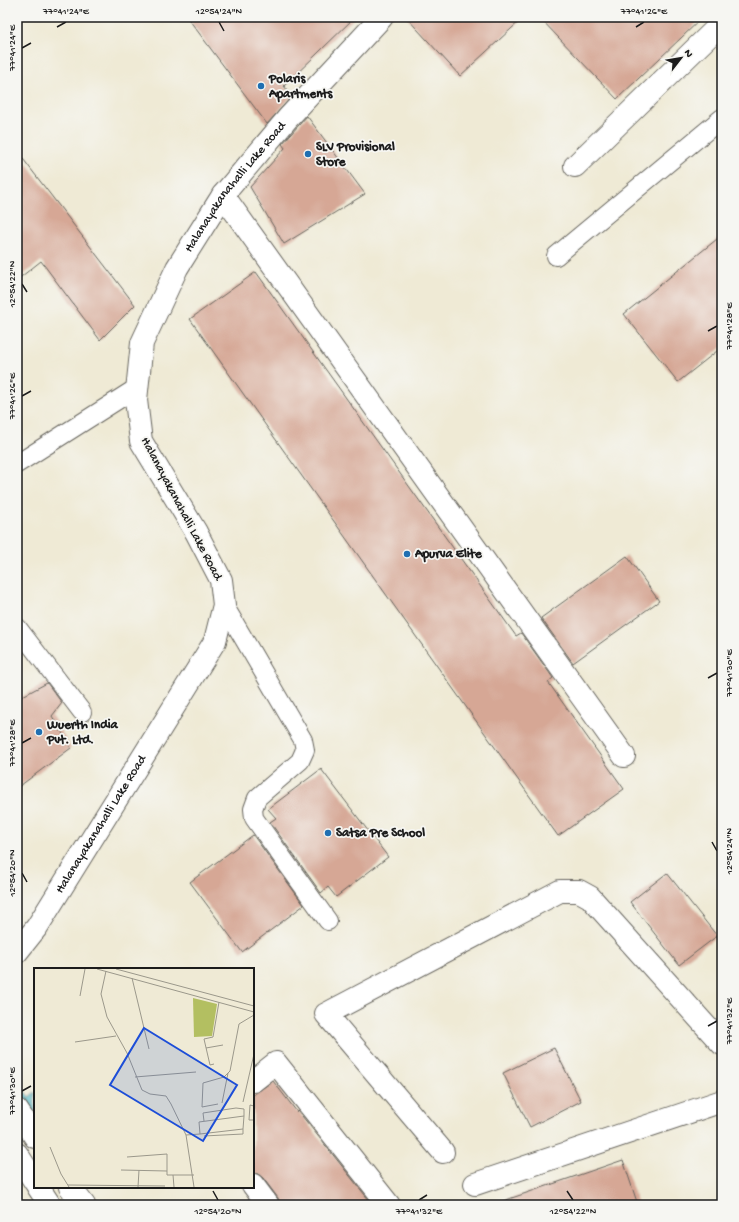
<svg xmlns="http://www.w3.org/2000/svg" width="739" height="1222" viewBox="0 0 739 1222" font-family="'Gochi Hand',sans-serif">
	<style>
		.water { fill: #48b5c3; stroke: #326870 }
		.building { fill: #d6a795 }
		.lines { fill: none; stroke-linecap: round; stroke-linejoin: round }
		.service-casing { stroke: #66645d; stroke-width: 20 }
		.minor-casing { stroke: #66645d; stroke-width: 24 }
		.service { stroke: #fff; stroke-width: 18 }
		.minor { stroke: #fff; stroke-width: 22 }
		.ticks { fill: none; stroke: #1c1c1c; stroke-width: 1.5 }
		.poi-dot { fill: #1f6fb2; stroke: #f6f6f2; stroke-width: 1.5 }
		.labels { text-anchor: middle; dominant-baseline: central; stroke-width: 3.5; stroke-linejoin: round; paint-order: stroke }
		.poi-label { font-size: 13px; font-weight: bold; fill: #1c1c1c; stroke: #f6f6f2; text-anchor: start }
		.street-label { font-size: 13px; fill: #1c1c1c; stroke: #f6f6f2 }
		.inset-road { fill: none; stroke: #9b988b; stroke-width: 1 }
		.view { fill: #1d4ed8; fill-opacity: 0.15; stroke: #1d4ed8; stroke-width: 2 }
		.inset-edge { fill: none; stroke: #1c1c1c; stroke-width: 2 }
		.neatline { fill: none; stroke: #1c1c1c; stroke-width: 1.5 }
		.ticks-label { font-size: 10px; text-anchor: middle; fill: #1c1c1c }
	</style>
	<rect width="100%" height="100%" fill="#f6f6f2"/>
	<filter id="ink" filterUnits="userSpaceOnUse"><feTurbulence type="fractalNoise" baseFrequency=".025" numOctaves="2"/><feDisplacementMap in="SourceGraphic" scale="8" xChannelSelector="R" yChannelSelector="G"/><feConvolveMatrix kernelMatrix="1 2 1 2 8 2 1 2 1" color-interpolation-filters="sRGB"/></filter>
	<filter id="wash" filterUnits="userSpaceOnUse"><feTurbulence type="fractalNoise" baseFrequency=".012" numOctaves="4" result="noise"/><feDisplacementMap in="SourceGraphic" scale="16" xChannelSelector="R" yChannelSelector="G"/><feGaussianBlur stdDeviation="0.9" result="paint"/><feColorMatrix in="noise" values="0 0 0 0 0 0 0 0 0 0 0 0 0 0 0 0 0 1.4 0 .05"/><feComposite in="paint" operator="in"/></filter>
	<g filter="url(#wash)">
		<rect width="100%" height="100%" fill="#efead5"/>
		<polygon class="water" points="17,1082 29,1097 35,1092 35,1115 17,1089"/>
		<g id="blocks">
			<g class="building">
				<polygon points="187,17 355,17 284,86 292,96 267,124"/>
				<polygon points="406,17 524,17 460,76"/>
				<polygon points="539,17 703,17 617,99"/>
				<polygon points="307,116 365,194 284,244 250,187 285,148 282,144"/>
				<polygon points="17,151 135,305 100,340 41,261 17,280"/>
				<polygon points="722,235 722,347 678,382 624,314"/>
				<polygon points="256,272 516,636 521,633 553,678 548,682 624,789 558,836 190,319"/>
				<polygon points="627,556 659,601 573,663 541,618"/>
				<polygon points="47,683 62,703 52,716 71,748 17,788 17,699"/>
				<polygon points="321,769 388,857 336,897 328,887 321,893 270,822 276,818 268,809"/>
				<polygon points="253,835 304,905 242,952 190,882"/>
				<polygon points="667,873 717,936 679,965 630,902"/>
				<polygon points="554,1048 581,1101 530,1127 503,1073"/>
				<polygon points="273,1081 297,1112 298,1111 373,1205 280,1205 278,1198 263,1178 258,1174 253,1173 253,1095"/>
				<polygon points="623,1160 638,1205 504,1205 503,1201"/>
			</g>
		</g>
	</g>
	<g filter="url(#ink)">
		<use href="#blocks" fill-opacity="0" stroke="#66645d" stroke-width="1"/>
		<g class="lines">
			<defs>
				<g id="service">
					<polyline points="556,256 722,118"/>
					<polyline points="17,464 138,387"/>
					<polyline points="224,605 303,740 305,750 300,761 257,798 253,809 254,818 328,921"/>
					<polyline points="17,627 82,712"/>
				</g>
				<g id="minor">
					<polyline points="575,166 722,23"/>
					<polyline points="223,195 624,756"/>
					<path id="s1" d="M17 952 37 927 215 641 224 605 221 580 196 532 141 441 136 400 142 343 177 268 223 195 288 118 382 17"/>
					<polyline points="253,1081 276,1063 389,1205"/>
					<polyline points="17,1110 35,1137"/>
					<polyline points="443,1152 326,1014 560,891 579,891 590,897 722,1044"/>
					<polyline points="17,1154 35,1182"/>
					<polyline points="475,1184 722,1101"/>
					<polyline points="253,1185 268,1205"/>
					<polyline points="38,1187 50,1205"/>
					<polyline points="70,1187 84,1205"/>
				</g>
			</defs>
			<use href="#service" class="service-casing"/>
			<use href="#minor" class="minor-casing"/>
			<use href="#service" class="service"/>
			<use href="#minor" class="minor"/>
		</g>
	</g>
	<path class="ticks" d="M219 22 224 31M57 27 66 22M636 27 644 22M22 48 31 43M22 284 27 292M708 331 717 326M22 396 31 391M708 678 717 673M22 743 31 738M712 842 717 851M22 873 27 882M708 1026 717 1021M22 1091 31 1086M213 1191 218 1200M567 1191 573 1200M419 1200 427 1195"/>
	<g class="poi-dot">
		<circle cx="261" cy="86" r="4"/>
		<circle cx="308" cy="154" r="4"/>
		<circle cx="407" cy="554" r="4"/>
		<circle cx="39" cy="732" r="4"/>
		<circle cx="328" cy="833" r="4"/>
	</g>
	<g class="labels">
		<g class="poi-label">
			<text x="269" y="79">Polaris<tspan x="269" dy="15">Apartments</tspan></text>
			<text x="316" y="147">SLV Provisional<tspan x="316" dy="15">Store</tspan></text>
			<text x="415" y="554">Apurva Elite</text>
			<text x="47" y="725">Wuerth India<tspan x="47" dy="15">Pvt. Ltd.</tspan></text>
			<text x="336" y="833">Satsa Pre School</text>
		</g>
		<g class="street-label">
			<text stroke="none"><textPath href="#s1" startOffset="873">Halanayakanahalli Lake Road</textPath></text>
			<text transform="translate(181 509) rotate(62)">Halanayakanahalli Lake Road</text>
			<text stroke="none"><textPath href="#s1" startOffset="153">Halanayakanahalli Lake Road</textPath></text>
		</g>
	</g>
	<g transform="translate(34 968)">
		<rect width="220" height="220" fill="#efead5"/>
		<path d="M159 30 183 36 178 68 160 69Z" fill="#b3bf61"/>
		<path class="inset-road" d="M63 1 220 44M82 1 220 38M72 3 67 26 73 49 93 85 108 122 116 126 132 128 137 136 152 167 160 219M98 10 115 81M46 28 51 1M41 74 82 68M172 80 189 77M180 96 176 97 170 71 179 69 185 34M101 109 162 104M209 134 220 86M188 135 194 105M184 136 168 139 169 115 190 109 196 103 205 56 220 47M220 138 216 137 215 152H220M170 153 169 145 202 140 210 141V148M152 167 166 166 209 161 210 148 165 154 166 166M170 168 209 166V161M16 179 27 206 35 219M93 189 133 186V207H160M87 202 133 203M139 207 140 219M34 217 131 218M104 219 105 202"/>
		<path class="view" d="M110 60 203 117 169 173 76 117Z"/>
		<rect width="220" height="220" class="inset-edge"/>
	</g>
	<rect width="739" height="1222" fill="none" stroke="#f6f6f2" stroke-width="44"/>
	<g transform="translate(681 58) rotate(59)" stroke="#f6f6f2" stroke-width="3" paint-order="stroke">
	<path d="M0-3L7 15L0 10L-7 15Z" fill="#1c1c1c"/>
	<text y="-6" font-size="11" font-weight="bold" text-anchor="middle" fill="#1c1c1c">N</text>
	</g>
	<rect x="22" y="22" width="695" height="1178" class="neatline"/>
	<g class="ticks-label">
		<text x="66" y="14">77°41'24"E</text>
		<text x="219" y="14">12°54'24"N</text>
		<text x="644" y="14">77°41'26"E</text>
		<text transform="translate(11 48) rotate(-90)" y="4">77°41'24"E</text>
		<text transform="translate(11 284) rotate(-90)" y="4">12°54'22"N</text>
		<text transform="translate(728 326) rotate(-90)" y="4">77°41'28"E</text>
		<text transform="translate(11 396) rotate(-90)" y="4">77°41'26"E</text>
		<text transform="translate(728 673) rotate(-90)" y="4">77°41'30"E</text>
		<text transform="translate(11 743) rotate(-90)" y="4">77°41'28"E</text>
		<text transform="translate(728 851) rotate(-90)" y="4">12°54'24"N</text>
		<text transform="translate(11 873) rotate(-90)" y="4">12°54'20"N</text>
		<text transform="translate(728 1021) rotate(-90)" y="4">77°41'32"E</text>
		<text transform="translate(11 1091) rotate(-90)" y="4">77°41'30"E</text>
		<text x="218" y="1214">12°54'20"N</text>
		<text x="419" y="1214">77°41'32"E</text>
		<text x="573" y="1214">12°54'22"N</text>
	</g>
</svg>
